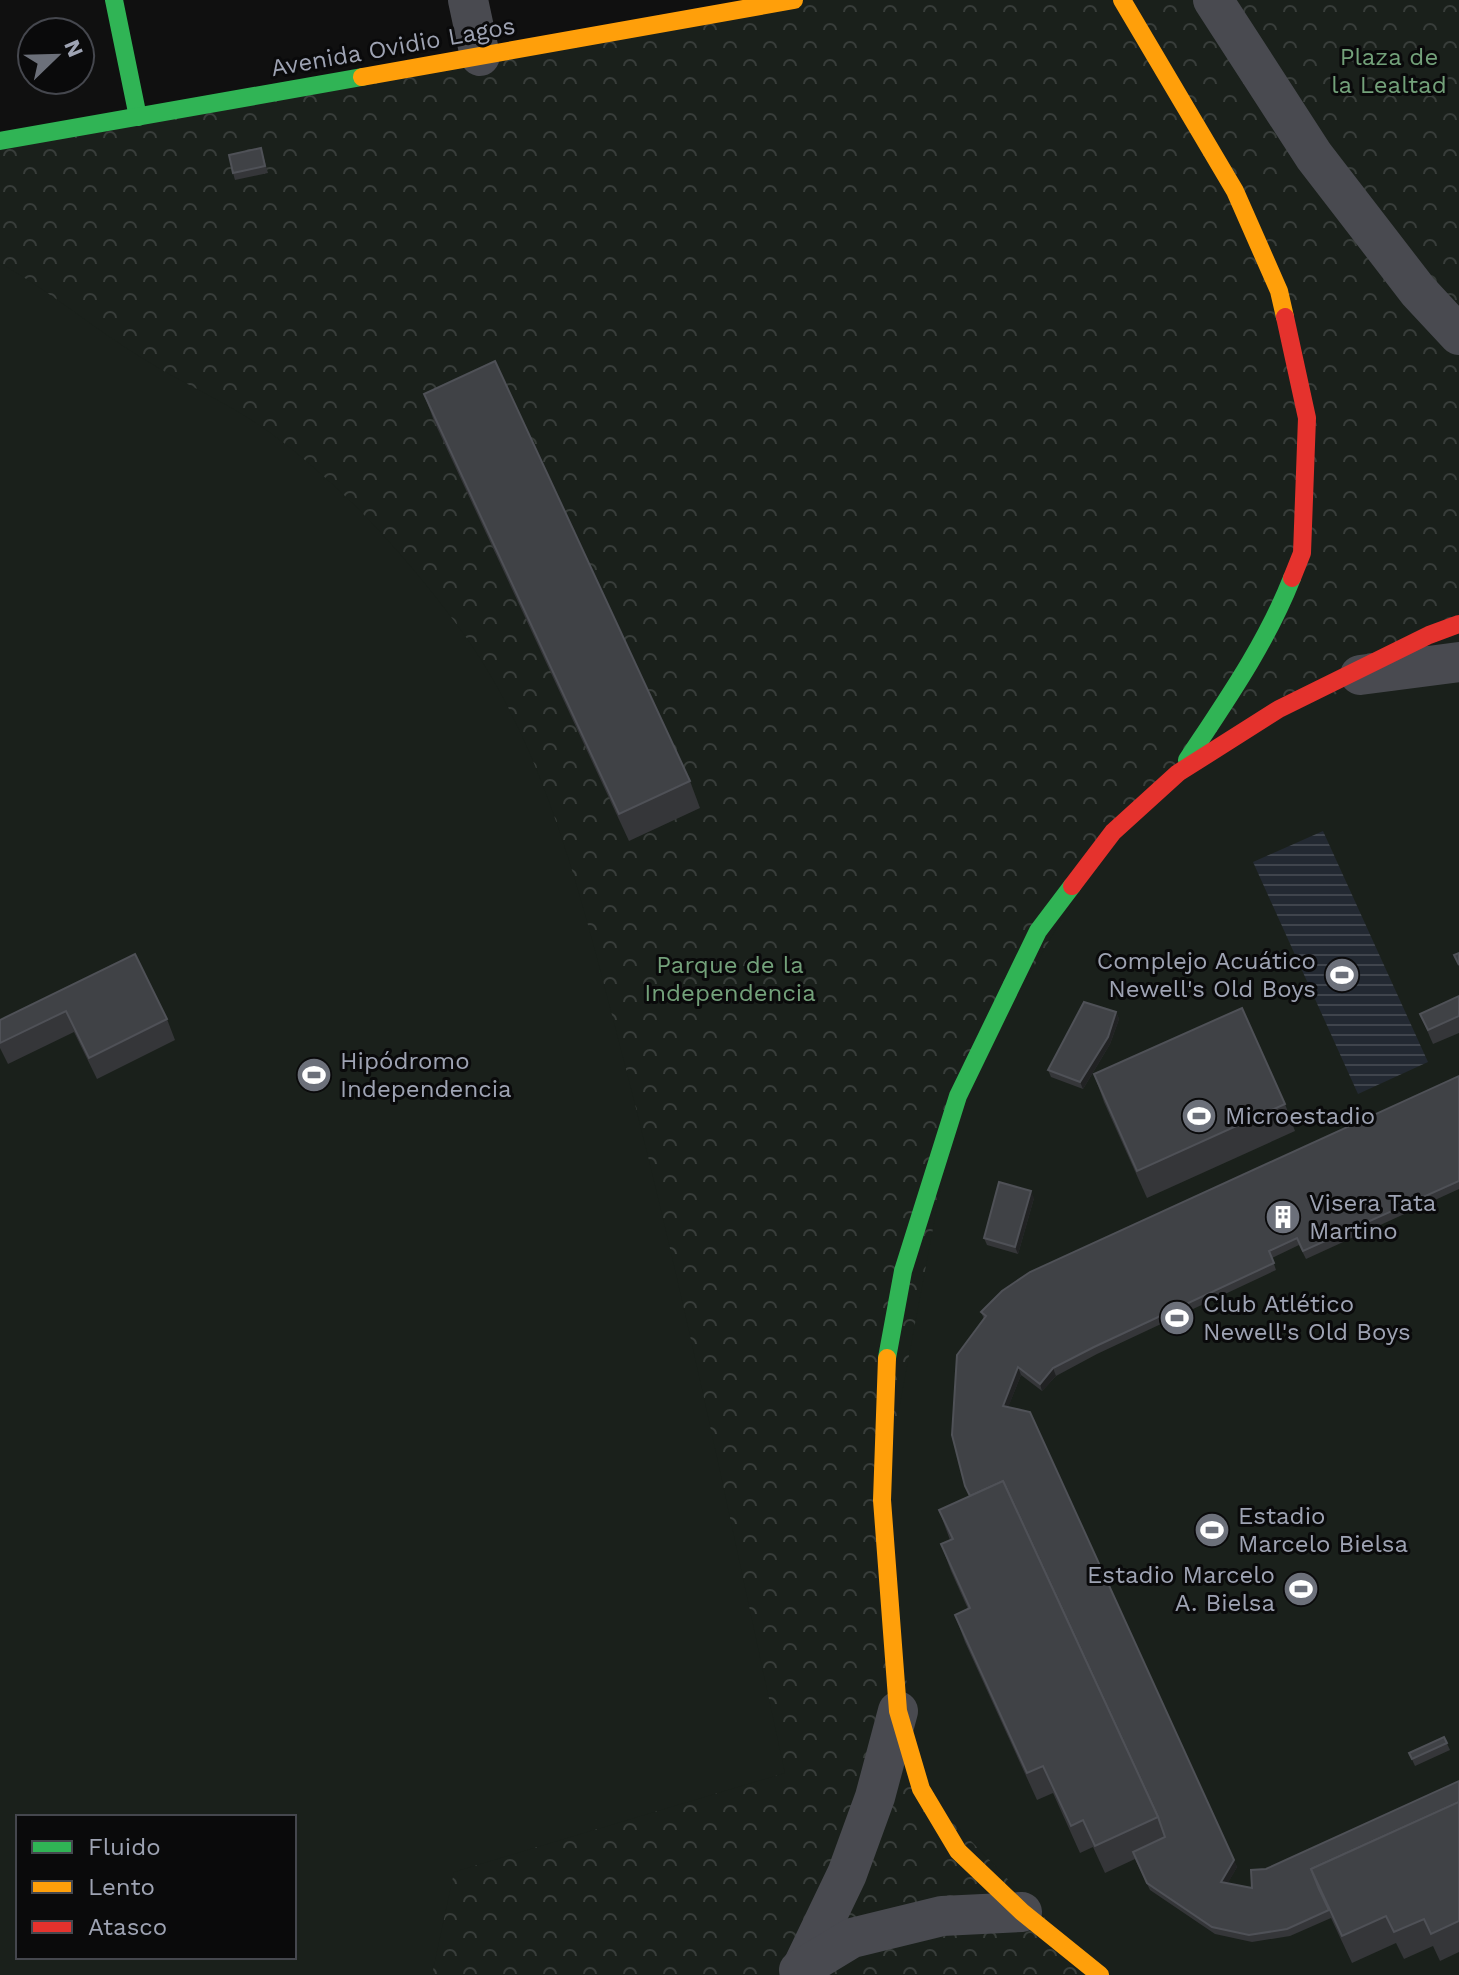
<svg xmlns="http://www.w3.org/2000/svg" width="1459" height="1975" viewBox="0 0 1459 1975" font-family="'Work Sans',sans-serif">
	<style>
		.forest { fill: url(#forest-crowns); fill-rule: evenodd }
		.garden { fill: #1a201b; fill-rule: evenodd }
		.water { fill: url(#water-rules) }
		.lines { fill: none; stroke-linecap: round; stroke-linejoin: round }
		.street { stroke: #494a50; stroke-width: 40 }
		.fast { stroke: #30b455; stroke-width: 18 }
		.slow { stroke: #ff9f0a; stroke-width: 18 }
		.jam { stroke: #e5322d; stroke-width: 18 }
		.wall { fill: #353639 }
		.shaded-wall { fill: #212223 }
		.building { fill: #404246; stroke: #4f5157; stroke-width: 2 }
		.labels { text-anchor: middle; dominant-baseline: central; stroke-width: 6; stroke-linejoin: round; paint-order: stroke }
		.street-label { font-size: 24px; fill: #9ea3b3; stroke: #0a0a0b }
		.park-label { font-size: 24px; fill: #73a17a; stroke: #0a0a0b }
		.poi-label { font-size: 24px; fill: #9ea3b3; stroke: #0a0a0b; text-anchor: start }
	</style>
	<defs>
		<pattern id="forest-crowns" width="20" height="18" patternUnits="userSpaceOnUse" patternTransform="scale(2)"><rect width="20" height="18" fill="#1a201b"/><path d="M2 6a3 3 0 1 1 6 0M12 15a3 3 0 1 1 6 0" fill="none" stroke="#383d3a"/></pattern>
		<pattern id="water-rules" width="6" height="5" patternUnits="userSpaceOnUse" patternTransform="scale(2)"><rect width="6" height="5" fill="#232932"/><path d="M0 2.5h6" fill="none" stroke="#40454d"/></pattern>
	</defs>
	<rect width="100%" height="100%" fill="#101010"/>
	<path class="forest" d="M794 0H1459V1975H0V141ZM18 1817H294V1957H18Z"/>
	<g class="garden">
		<path d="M0 263C50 291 93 328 142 358 180 382 222 400 259 425 336 478 404 553 460 629 546 745 584 908 620 1046 683 1286 732 1530 785 1773L454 1872 432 1975H0ZM18 1817H294V1957H18Z"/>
		<polygon points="1459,662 1459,1975 1100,1975 921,1789 882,1499 958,1096 1113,832 1279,709"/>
	</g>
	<polygon class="water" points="1323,831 1428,1062 1358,1094 1253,862"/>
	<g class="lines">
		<g class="street">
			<polyline points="468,0 480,56"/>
			<polyline points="1213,0 1314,156 1418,291 1459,335"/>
			<polyline points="1360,675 1459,662"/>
			<polyline points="802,1968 847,1874 875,1797 898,1711"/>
			<polyline points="799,1970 852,1938 942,1916 1022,1912"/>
		</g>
		<g class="fast">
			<polyline points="114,0 138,117"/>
			<polyline points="0,141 362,77"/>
			<path d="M1187 760C1226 701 1266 644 1292 578"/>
			<polyline points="887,1358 903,1271 958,1096 1038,931 1072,886"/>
		</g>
		<g class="slow">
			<polyline points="1122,0 1235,191 1279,291 1285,317"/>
			<polyline points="362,77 794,0"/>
			<polyline points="887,1358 882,1500 898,1711 921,1789 958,1851 1022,1912 1100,1975"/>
		</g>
		<g class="jam">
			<polyline points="1285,317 1307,418 1302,553 1292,578"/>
			<polyline points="1072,886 1113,832 1178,773 1279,709 1429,635 1459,624"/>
		</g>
	</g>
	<g class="wall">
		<polygon points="261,148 268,173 235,180 233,173"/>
		<polygon points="424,394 690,781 700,808 629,841 434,421"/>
		<polygon points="135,954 167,1019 175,1040 97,1079 74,1032 8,1064 0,1048 0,1020"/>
		<polygon points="1459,996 1459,1033 1433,1044 1420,1014"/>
		<polygon points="1116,1012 1119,1019 1110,1044 1083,1089 1051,1077 1048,1070"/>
		<polygon points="1094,1074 1285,1104 1295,1131 1147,1198 1104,1102"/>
		<polygon points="1459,1076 1459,1189 1306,1259 1299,1245 1272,1258 1276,1270 1097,1354 1056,1376 1042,1391 1021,1375 1008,1407 1237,1867 1227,1884 1252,1888 1266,1869 1459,1781 1459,1952 1440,1961 1433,1946 1404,1959 1396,1943 1352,1963 1331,1918 1290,1936 1252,1942 1215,1934 1150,1890 1135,1859 1105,1873 1093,1847 1080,1853 1053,1793 1037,1800 965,1642 955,1615 968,1609 951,1571 941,1544 950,1540 939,1510 969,1496 984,1319 981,1312"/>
		<polygon points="1034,1198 1018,1254 987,1245 984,1238"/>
		<polygon points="1444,1737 1450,1750 1415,1766 1409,1753"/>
	</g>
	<g class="shaded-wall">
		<polygon points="1116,1012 1119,1019 1110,1044 1083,1089 1080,1082"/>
		<polygon points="1031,1191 1034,1198 1018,1254 1015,1247"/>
		<polygon points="1018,1367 1021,1375 1006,1413 1003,1406"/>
		<polygon points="1053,1368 1056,1376 1042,1391 1040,1384"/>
		<polygon points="1234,1860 1237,1867 1224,1890 1221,1882"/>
	</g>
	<g class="building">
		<polygon points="261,148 265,166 233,173 229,155"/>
		<polygon points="495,361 690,781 619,814 424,394"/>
		<polygon points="1459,953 1459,965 1454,955"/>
		<polygon points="135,954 167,1019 89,1058 66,1011 0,1043 0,1020"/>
		<polygon points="1459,996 1459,1016 1428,1030 1420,1014"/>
		<polygon points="1084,1002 1116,1012 1108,1037 1080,1082 1048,1070"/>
		<polygon points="1242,1008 1285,1104 1137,1171 1094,1074"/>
		<polygon points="1459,1076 1459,1181 1303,1251 1297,1238 1269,1251 1274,1263 1094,1347 1053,1368 1040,1384 1018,1367 1003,1406 1030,1412 1234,1860 1221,1882 1252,1888 1251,1870 1266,1869 1459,1781 1459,1802 1311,1869 1319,1889 1329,1910 1287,1929 1249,1935 1212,1927 1147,1883 1133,1852 1165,1837 1158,1817 1003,1481 970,1496 965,1486 952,1435 957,1355 986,1316 981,1312 1002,1291 1030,1272"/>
		<polygon points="999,1182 1031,1191 1015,1247 984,1238"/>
		<polygon points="1003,1481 1158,1817 1095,1846 1083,1820 1071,1826 1043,1766 1027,1773 955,1615 970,1608 941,1544 953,1539 939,1510"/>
		<polygon points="1444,1737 1447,1743 1412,1759 1409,1753"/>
		<polygon points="1459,1802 1459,1921 1431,1934 1424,1919 1394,1932 1386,1916 1342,1936 1311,1869"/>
	</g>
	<defs>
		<symbol id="stadium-disc" viewBox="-11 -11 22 22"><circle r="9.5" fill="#6c707a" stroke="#0a0a0b"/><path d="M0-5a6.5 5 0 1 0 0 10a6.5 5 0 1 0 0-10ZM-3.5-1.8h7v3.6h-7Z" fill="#fff"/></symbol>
		<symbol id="building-disc" viewBox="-11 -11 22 22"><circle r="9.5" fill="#6c707a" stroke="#0a0a0b"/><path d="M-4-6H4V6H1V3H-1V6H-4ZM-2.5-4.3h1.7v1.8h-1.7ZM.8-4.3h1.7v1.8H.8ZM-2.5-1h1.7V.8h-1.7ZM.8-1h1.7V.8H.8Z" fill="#fff"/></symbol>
	</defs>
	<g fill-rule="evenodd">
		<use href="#stadium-disc" x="1322" y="955" width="40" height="40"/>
		<use href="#stadium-disc" x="294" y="1055" width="40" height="40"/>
		<use href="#stadium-disc" x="1179" y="1096" width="40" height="40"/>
		<use href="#building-disc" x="1263" y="1197" width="40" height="40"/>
		<use href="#stadium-disc" x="1157" y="1298" width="40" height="40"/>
		<use href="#stadium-disc" x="1192" y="1510" width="40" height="40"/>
		<use href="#stadium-disc" x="1281" y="1569" width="40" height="40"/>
	</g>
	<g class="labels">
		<g class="street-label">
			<text transform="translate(393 47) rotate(-10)">Avenida Ovidio Lagos</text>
		</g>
		<g class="park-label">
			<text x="1389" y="57">Plaza de<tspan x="1389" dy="28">la Lealtad</tspan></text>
			<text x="730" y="965">Parque de la<tspan x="730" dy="28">Independencia</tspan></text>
		</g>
		<g class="poi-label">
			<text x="1316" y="961" text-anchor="end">Complejo Acuático<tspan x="1316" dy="28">Newell's Old Boys</tspan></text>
			<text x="340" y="1061">Hipódromo<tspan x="340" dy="28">Independencia</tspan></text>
			<text x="1225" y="1116">Microestadio</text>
			<text x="1309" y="1203">Visera Tata<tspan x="1309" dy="28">Martino</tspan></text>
			<text x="1203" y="1304">Club Atlético<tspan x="1203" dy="28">Newell's Old Boys</tspan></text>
			<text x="1238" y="1516">Estadio<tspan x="1238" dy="28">Marcelo Bielsa</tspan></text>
			<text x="1275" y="1575" text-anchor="end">Estadio Marcelo<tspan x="1275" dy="28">A. Bielsa</tspan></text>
		</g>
	</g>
	<rect x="16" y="1815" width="280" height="144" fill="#0a0a0b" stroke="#45474e" stroke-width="2"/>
	<rect x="32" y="1841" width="40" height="12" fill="#30b455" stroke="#45474e" stroke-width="2"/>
	<text x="88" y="1855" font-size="24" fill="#9ea3b3">Fluido</text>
	<rect x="32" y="1881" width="40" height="12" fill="#ff9f0a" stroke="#45474e" stroke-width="2"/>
	<text x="88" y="1895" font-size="24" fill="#9ea3b3">Lento</text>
	<rect x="32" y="1921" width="40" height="12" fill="#e5322d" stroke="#45474e" stroke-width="2"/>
	<text x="88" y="1935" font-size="24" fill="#9ea3b3">Atasco</text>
	<g transform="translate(56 56) rotate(67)"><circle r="38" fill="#0a0a0b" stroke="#45474e" stroke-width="2"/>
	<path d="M0-6L14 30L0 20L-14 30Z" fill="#6c707a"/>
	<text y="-12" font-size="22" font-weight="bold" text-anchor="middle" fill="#9ea3b3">N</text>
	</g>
</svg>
